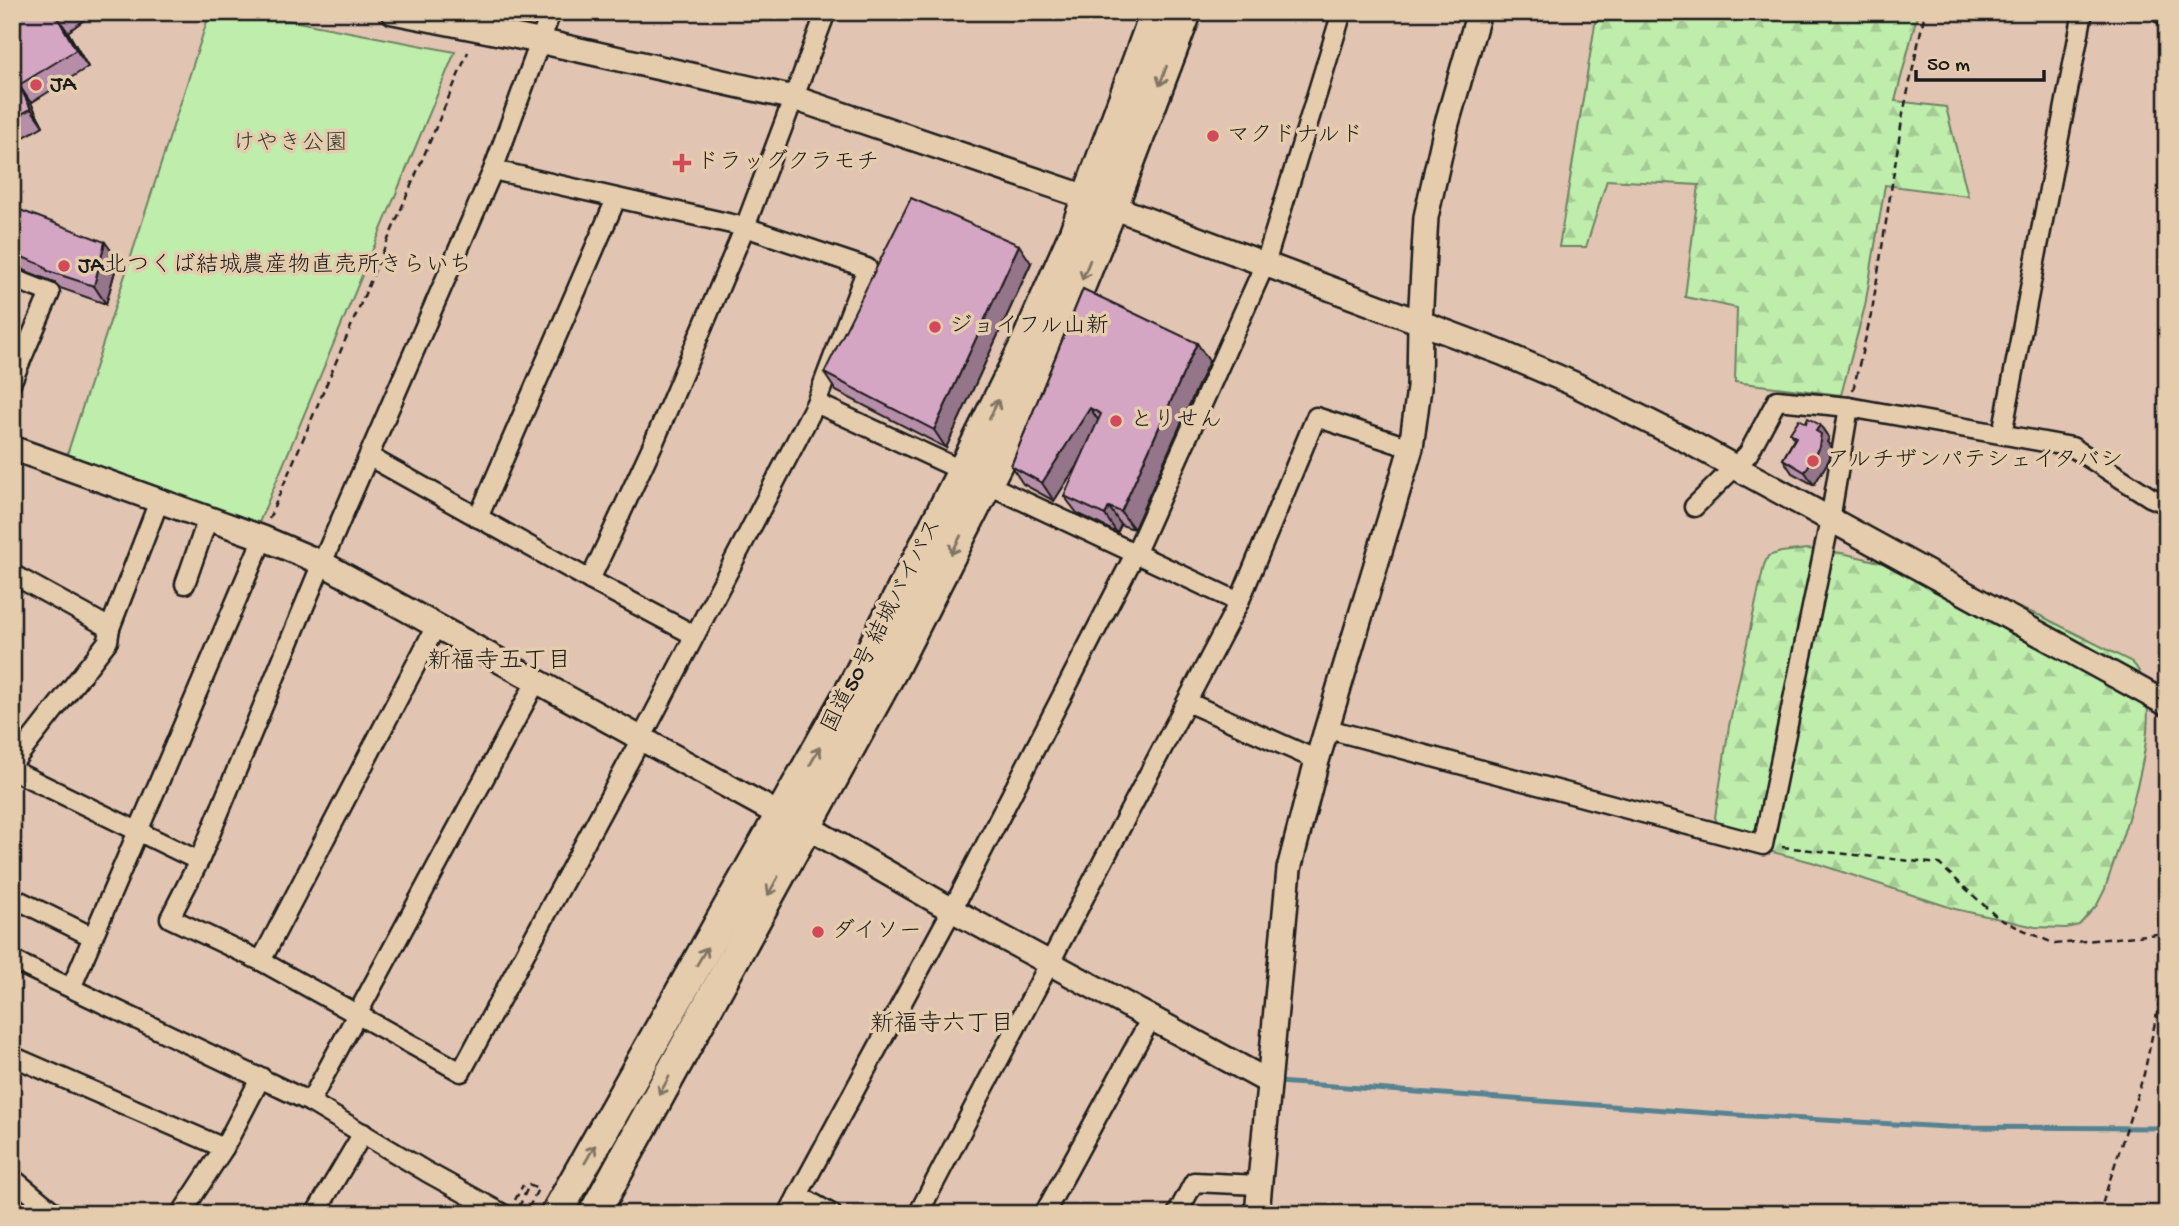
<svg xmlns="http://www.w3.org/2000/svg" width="2179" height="1226" viewBox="0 0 2179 1226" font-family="'Gochi Hand','Klee One',sans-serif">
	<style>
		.green { fill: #beedac; stroke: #6d8464; stroke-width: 2 }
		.forest { fill: url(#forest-firs); stroke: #6d8464; stroke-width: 2 }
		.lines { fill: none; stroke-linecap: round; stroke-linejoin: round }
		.stream { stroke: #578392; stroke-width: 5 }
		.minor-casing { stroke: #1c1c1c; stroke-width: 23 }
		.tertiary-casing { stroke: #1c1c1c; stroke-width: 28 }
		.trunk-casing { stroke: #1c1c1c; stroke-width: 35 }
		.path { stroke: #1c1c1c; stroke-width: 2.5; stroke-dasharray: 7 5; stroke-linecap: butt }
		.minor { stroke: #e5ccad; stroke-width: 18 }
		.tertiary { stroke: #e5ccad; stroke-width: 23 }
		.trunk { stroke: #e5ccad; stroke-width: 30 }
		.wall { fill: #b78ea9; stroke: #1c1c1c; stroke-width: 2 }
		.shaded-wall { fill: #957489; stroke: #1c1c1c; stroke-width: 2 }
		.building { fill: #d5a5c4; stroke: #1c1c1c; stroke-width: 2 }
		.oneway { stroke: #807464 }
		.poi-dot { fill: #d1495b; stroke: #e5ccad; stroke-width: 2.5 }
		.labels { text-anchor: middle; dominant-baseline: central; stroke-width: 7; stroke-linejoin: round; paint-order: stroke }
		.poi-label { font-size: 23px; fill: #1c1c1c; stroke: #e5ccad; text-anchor: start }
		.park-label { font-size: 23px; fill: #343b32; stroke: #e5ccad }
		.street-label { font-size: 23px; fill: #1c1c1c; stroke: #e5ccad }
		.neighbourhood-label { font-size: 24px; fill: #1c1c1c; stroke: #e5ccad }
	</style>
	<defs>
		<pattern id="forest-firs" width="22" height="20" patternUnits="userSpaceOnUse" patternTransform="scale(1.75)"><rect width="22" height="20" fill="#beedac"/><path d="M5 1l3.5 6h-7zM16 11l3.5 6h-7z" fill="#a3cb93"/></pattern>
	</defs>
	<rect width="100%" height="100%" fill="#e2c4b2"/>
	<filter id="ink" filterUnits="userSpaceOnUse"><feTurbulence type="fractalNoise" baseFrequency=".0143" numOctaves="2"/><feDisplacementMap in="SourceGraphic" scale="14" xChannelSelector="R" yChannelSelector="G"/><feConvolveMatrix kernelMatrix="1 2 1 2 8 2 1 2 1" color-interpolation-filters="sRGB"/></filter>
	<g filter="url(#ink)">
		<polygon class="green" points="210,12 245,12 455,52 256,530 65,461"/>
		<g class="forest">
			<polygon points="1597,12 1918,12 1895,101 1946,107 1968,196 1885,185 1865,306 1841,395 1735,382 1737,308 1685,297 1699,185 1607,180 1586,247 1559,247"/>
			<path d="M1807 549 1842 553 1925 573 2041 616 2132 662C2174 705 2121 838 2105 889L2097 905 2079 925 2066 928 2035 927 1955 909 1812 862 1745 845 1718 826 1715 817 1729 726 1764 565 1768 556 1781 552Z"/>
		</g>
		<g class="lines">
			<polyline class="stream" points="1277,1082 1751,1116 1947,1127 2159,1128 2167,1130"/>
			<defs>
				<g id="minor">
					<polyline points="2159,12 2167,17"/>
					<polyline points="493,170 745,227 867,268 816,403 642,737 461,1072 261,961 170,918 199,861 322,563 493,170 551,12"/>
					<polyline points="12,278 50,293 12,381"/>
					<polyline points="816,403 963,471"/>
					<polyline points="2002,434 2083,12"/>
					<polyline points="370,457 590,580 694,635"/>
					<polyline points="987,484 1239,602"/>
					<polyline points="1694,507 1748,454 1777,400 1849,407 2072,447 2150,497 2167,504"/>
					<polyline points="478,518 616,199"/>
					<polyline points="12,574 110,628"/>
					<polyline points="590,580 654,442 745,227 826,12"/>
					<polyline points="185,584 208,518"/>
					<polyline points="1187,702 1317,760"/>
					<polyline points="1328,729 1763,845 1830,520 1849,407"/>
					<polyline points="12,764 108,641 110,628 159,501"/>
					<polyline points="12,770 199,861"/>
					<polyline points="12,897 93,937"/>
					<polyline points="12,960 310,1102 427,1172 503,1214"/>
					<polyline points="261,961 436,626"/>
					<polyline points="72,986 263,538"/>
					<polyline points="12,1056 224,1148"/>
					<polyline points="310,1102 537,680"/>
					<polyline points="12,1178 56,1214"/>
					<polyline points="181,1214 224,1148 261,1077"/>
					<polyline points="315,1214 363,1133"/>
					<polyline points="788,1214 798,1195"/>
					<polyline points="832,1214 798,1195 952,910 1135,554 1265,264 1342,12"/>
					<polyline points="918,1214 1239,602 1316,417 1411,448"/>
					<polyline points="1044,1214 1151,1018"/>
					<polyline points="1177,1214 1194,1182 1258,1185"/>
				</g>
				<g id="tertiary">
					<polyline points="393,12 539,41 794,98 1089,198 1502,353 1572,383 1682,438 2167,704"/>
					<polyline points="12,448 263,538 322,563 782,816"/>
					<polyline points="806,826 952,910 1269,1082"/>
					<polyline points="1257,1214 1289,869 1316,764 1411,448 1419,388 1420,323 1426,217 1447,123 1479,12"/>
				</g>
				<g id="trunk">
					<polyline points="556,1214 855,683 963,471 1026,344 1074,235 1156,12"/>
					<polyline points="594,1214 893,668 1050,359 1112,207 1186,12"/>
				</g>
			</defs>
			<use href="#minor" class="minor-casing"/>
			<use href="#tertiary" class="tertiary-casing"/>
			<use href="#trunk" class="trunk-casing"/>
			<g class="path">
				<polyline points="1853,390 1872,311 1903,114 1925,12"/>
				<polyline points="269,519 468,52"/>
				<polyline points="1782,847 1939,864 1999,919 2055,944 2167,933"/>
				<polyline points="515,1200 523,1185"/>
				<polyline points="519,1207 529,1185 538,1189 527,1211 531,1214"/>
				<polyline points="2099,1214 2144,1074 2167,966"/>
			</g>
			<use href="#minor" class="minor"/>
			<use href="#tertiary" class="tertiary"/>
			<use href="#trunk" class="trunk"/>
		</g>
		<g class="wall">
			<polygon points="12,12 79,12 84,20 68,32 88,67 31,103 43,126 24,137 12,122"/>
			<polygon points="12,207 118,260 106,304 60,288 54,282 16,267 12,268"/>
			<polygon points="1031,263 946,448 836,391 824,373"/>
			<polygon points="1083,289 1209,361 1134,529 1121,525 1117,533 1077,513 1064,496 1080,461 1054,501 1023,484 1011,466"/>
			<polygon points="1820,425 1829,438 1827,442 1831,447 1829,460 1814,485 1792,473 1783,459 1794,439 1790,433"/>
		</g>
		<g class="shaded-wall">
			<polygon points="56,15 68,32 88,67 76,50"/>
			<polygon points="19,85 31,103 43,126 31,109"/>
			<polygon points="105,242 118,260 106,304 94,286"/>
			<polygon points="1019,245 1031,263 946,448 934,430"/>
			<polygon points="1197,343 1209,361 1134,529 1121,512"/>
			<polygon points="1090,408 1102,426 1054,501 1042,483"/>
			<polygon points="1820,425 1829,438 1827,442 1831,447 1829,460 1814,485 1805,472 1816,431"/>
			<polygon points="1109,507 1121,525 1117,533 1105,515"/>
		</g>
		<g class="building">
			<polygon points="12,12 60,12 56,15 76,50 19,85 31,109 12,119"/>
			<polygon points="911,198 1019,245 934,430 824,373"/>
			<polygon points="12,207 105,242 94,286 48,271 42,265 12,253"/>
			<polygon points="1083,289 1197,343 1121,512 1109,507 1105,515 1064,496 1101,414 1090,408 1042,483 1011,466"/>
			<polygon points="1808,418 1820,425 1816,431 1821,434 1819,447 1805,472 1783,459 1796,437 1790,433 1799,419 1806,423"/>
		</g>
		<defs><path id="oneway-shaft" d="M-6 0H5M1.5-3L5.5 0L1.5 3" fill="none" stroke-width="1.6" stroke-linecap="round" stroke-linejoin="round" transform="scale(1.75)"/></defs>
		<g class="oneway">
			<use href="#oneway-shaft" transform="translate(1163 76) rotate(110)"/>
			<use href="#oneway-shaft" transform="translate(1086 270) rotate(112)"/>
			<use href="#oneway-shaft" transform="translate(994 409) rotate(-64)"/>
			<use href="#oneway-shaft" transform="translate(956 545) rotate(117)"/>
			<use href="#oneway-shaft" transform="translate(815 756) rotate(-61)"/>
			<use href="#oneway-shaft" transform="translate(773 886) rotate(119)"/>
			<use href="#oneway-shaft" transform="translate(702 956) rotate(-60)"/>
			<use href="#oneway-shaft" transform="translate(664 1086) rotate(119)"/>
			<use href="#oneway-shaft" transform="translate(590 1154) rotate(-60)"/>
		</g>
	</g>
	<g class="poi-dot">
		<circle cx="36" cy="85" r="7"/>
		<circle cx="1213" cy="136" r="7"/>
		<path d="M678.5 152.5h7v7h7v7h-7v7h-7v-7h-7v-7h7z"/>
		<circle cx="64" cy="266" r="7"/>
		<circle cx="935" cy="327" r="7"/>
		<circle cx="1116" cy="421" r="7"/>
		<circle cx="1813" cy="461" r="7"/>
		<circle cx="818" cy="932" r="7"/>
	</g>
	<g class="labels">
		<g class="poi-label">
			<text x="50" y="85">JA</text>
			<text x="1227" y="136">マクドナルド</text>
			<text x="696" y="163">ドラッグクラモチ</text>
			<text x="78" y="266">JA北つくば結城農産物直売所きらいち</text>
			<text x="949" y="327">ジョイフル山新</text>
			<text x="1130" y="421">とりせん</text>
			<text x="1827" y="461">アルチザンパテシェイタバシ</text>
			<text x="832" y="932">ダイソー</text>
		</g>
		<g class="park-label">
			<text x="290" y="144">けやき公園</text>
		</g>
		<g class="street-label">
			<text transform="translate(883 626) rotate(-63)">国道50号 結城バイパス</text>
		</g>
		<g class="neighbourhood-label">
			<text x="499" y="662">新福寺五丁目</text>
			<text x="942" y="1025">新福寺六丁目</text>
		</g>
	</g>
	<rect width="2179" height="1226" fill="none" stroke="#e5ccad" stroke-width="42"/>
	<rect x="21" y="21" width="2137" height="1184" fill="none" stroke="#1c1c1c" stroke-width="2.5" filter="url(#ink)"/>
	<path d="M1916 70v10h128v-10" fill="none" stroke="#1c1c1c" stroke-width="3.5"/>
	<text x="1927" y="70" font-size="21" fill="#1c1c1c" stroke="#e5ccad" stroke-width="5" paint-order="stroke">50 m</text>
</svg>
